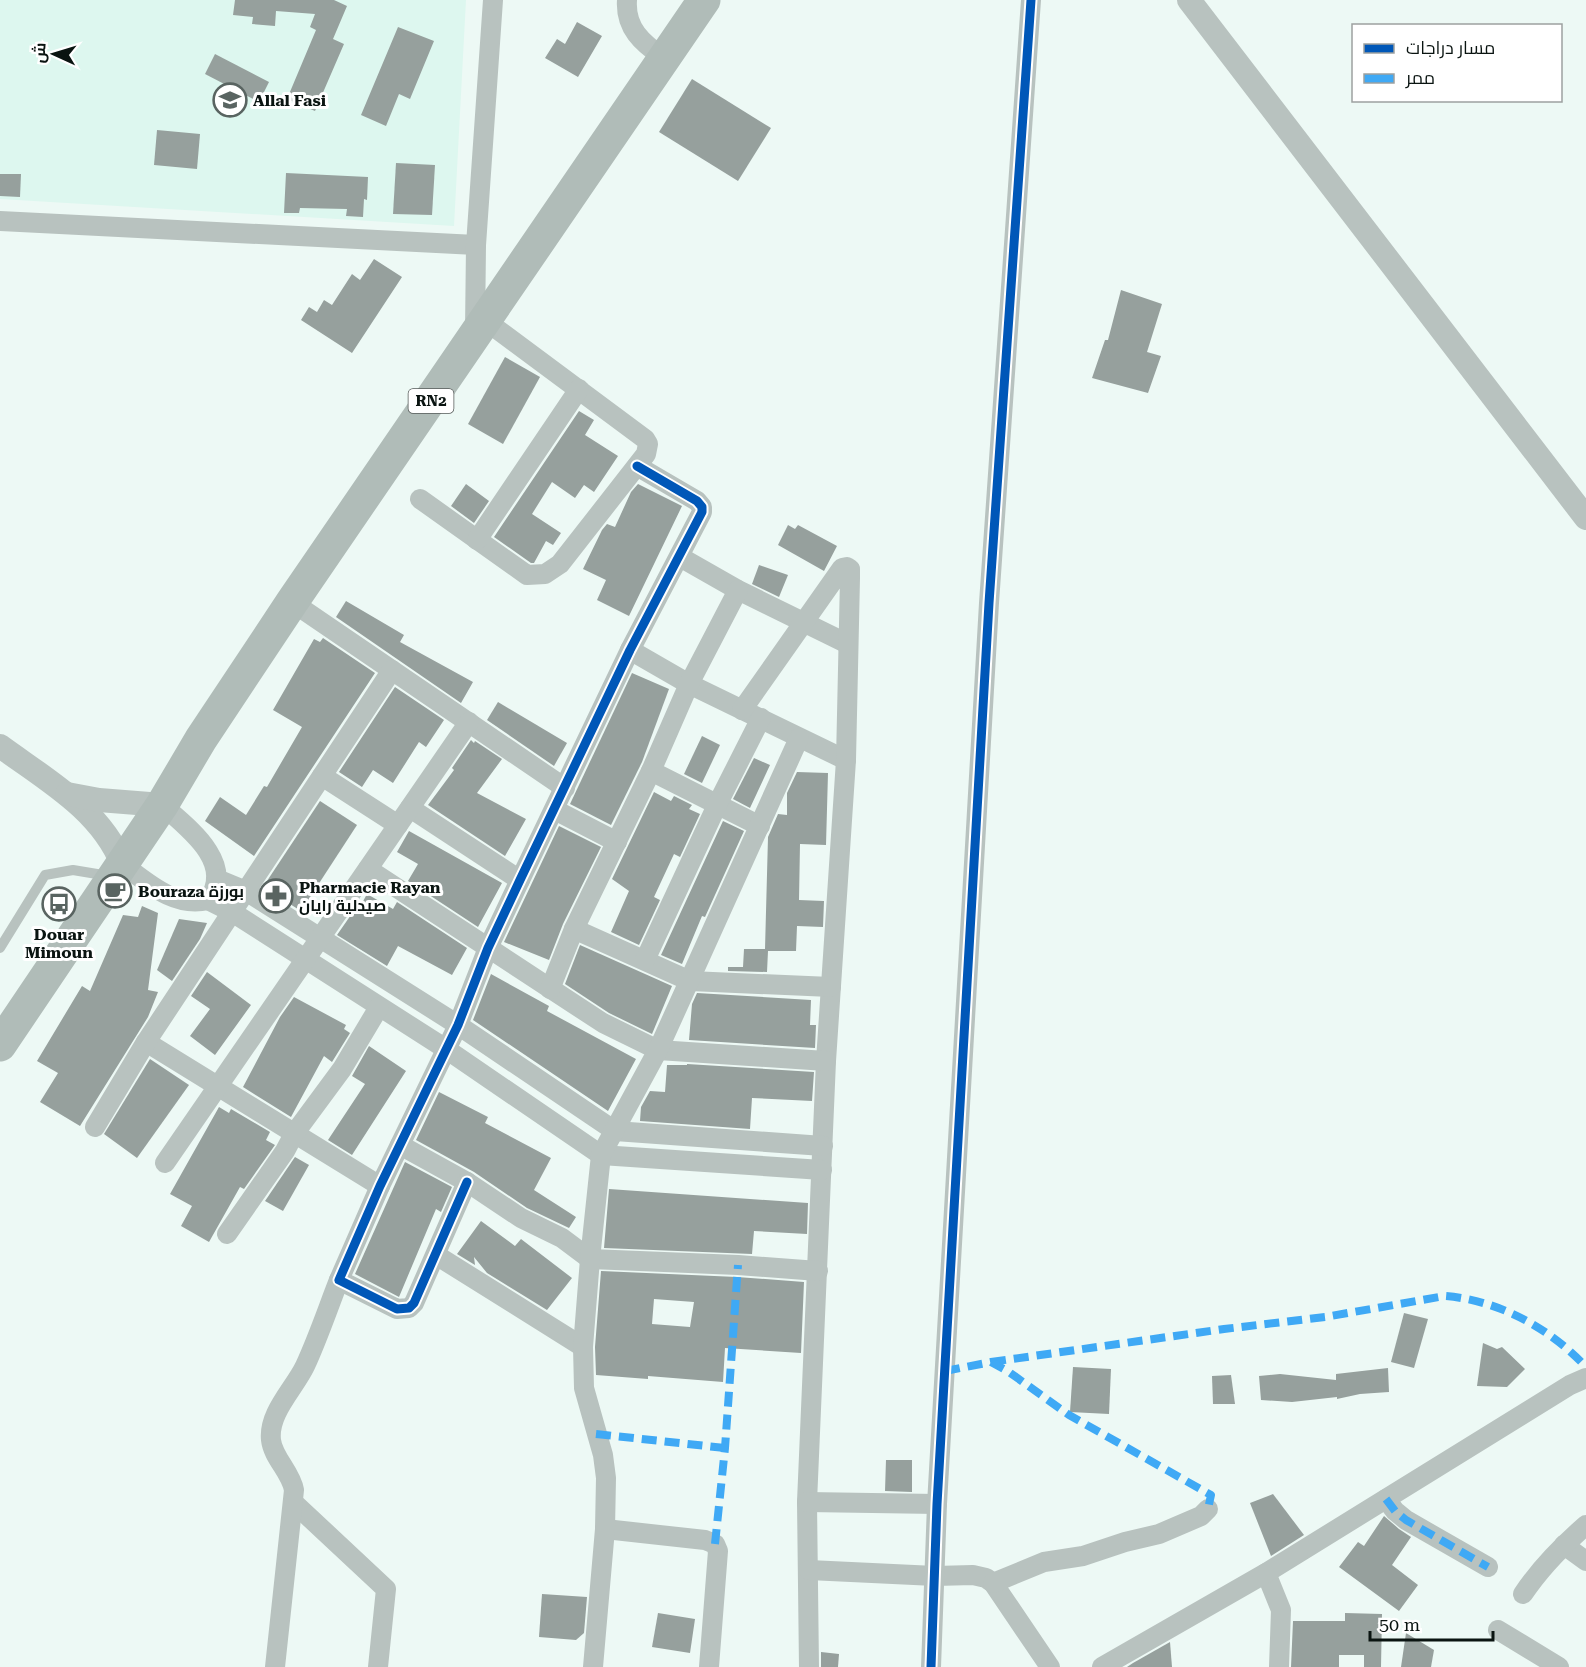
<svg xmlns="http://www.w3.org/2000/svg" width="1586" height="1667" viewBox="0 0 1586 1667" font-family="'Roboto Serif',Cairo,serif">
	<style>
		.built { fill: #ddf7ef }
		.building { fill: #96a09d; fill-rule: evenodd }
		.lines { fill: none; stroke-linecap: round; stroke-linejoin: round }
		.service { stroke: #b8c2bf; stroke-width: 10 }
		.minor { stroke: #b8c2bf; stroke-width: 20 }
		.tertiary { stroke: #b8c2bf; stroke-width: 24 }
		.trunk { stroke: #b0bcb8; stroke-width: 33 }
		.quiet { stroke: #3fa9f5; stroke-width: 8; stroke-dasharray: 15 8; stroke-linecap: butt }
		.cycleway-casing { stroke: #fff; stroke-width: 13 }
		.cycleway { stroke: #0057b8; stroke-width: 9 }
		.labels { text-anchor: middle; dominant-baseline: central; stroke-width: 6; stroke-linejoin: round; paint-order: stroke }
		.shield { fill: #fff; stroke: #545a58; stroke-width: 1.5 }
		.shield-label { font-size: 15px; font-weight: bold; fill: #0a1411 }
		.poi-label { font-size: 16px; font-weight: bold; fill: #0a1411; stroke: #fff; text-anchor: start }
	</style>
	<rect width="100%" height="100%" fill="#edf9f5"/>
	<polygon class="built" points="0,0 466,0 454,226 0,199"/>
	<g class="building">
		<polygon points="235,0 334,0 347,6 333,39 344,44 315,111 287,99 316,30 310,27 315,14 276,11 275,26 252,24 253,17 233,15"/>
		<polygon points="577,22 602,36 578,77 545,58 557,39 565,44"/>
		<polygon points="398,27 434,41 410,99 399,94 386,126 361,115"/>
		<polygon points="215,54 269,82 259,102 205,74"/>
		<polygon points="692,79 771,128 738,181 659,132"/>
		<polygon points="157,130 200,134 197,169 154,165"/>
		<polygon points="396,163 435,165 432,215 393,214"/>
		<polygon points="286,173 368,177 367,200 364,199 363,217 346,216 347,209 300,208 299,213 284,213"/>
		<polygon points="0,174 21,174 20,197 0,196"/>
		<polygon points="374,259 402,277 352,353 301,320 309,307 317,312 324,300 332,305 352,274 360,280"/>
		<polygon points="1121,290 1162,304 1147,352 1161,356 1148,393 1092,378 1105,340 1108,340"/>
		<polygon points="505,357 540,377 503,444 468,424"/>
		<polygon points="579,411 594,420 585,435 618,456 594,492 584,485 575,498 552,482 532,514 561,533 553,545 546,541 534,563 531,563 494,537"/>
		<polygon points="466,484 489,501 474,523 451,506"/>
		<polygon points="638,484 682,506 629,616 597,600 606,580 583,569 602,530 607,524 615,527 631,492"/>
		<polygon points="788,525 795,529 798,525 837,546 824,571 778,545"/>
		<polygon points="759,565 788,575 779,597 752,584"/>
		<polygon points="346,601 404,635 400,642 473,682 461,703 336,617"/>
		<polygon points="323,638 375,673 254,856 205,821 220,797 246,815 264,786 267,787 302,727 273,710 314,639 320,642"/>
		<polygon points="632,673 669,689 642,762 611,825 570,804"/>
		<polygon points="395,687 444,720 426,747 419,742 393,783 373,770 362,787 339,772"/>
		<polygon points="498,702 567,743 554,766 487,720"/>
		<polygon points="702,736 720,745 702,783 684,774"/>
		<polygon points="471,740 474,743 475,741 502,759 477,793 526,819 505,856 428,805 454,770 452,768"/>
		<polygon points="754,758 770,765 750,808 733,799"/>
		<polygon points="797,772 828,773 826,845 800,844 799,900 824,901 823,927 797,926 796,951 768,951 767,972 728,971 728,967 743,967 744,949 765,949 768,837 778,814 787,815 787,793"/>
		<polygon points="654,792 671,801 674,796 692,805 689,809 700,814 680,857 674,854 654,897 660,900 639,945 611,932 629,891 612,879"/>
		<polygon points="320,801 357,825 301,911 263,887"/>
		<polygon points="723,821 744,831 705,917 702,916 682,964 661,955"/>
		<polygon points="559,826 601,847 563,924 549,960 504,942"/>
		<polygon points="409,831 502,883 478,927 408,881 418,864 397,852"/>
		<polygon points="367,894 393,909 397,902 467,948 452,975 398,946 387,966 337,935 353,912 356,914"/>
		<polygon points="142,906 158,913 148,990 158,992 148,1017 80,1126 40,1102 58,1073 37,1061 82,986 90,991 123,915 138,917"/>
		<polygon points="179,919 207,923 200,939 172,981 157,970"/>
		<polygon points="580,945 672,986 652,1034 609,1013 565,984"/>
		<polygon points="207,972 251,1005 215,1055 190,1036 210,1009 191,996"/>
		<polygon points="491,974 549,1006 547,1011 636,1059 608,1111 473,1020"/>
		<polygon points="697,993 811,1000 810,1025 816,1025 815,1048 689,1040 692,1004"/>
		<polygon points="294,997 346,1025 344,1029 350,1033 332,1062 324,1056 291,1117 243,1087 280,1017"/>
		<polygon points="369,1046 406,1071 352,1155 328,1140 365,1084 352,1076"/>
		<polygon points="150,1059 189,1085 137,1158 104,1134"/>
		<polygon points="687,1064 814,1072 812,1101 752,1098 750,1129 640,1121 641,1107 650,1091 665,1092 667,1065 687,1065"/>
		<polygon points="439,1092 488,1117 485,1123 551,1158 534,1190 576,1217 569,1228 527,1208 474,1172 416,1140"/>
		<polygon points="219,1107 229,1113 231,1109 270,1132 266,1140 275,1145 244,1189 240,1187 209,1242 181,1226 192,1206 170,1194"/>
		<polygon points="295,1157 309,1165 283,1211 265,1201"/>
		<polygon points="405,1162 452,1187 441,1212 436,1209 399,1297 355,1274"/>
		<polygon points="609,1189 808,1203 807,1234 754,1231 752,1254 604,1248"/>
		<polygon points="481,1221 515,1246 521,1239 572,1278 547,1310 487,1273 474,1257 475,1265 457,1254"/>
		<path d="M601 1271 737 1277 804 1282 801 1353 725 1348 723 1382 648 1376V1379L596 1375 595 1347ZM654 1299 694 1302 690 1327 652 1324Z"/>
		<polygon points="1404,1313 1428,1319 1414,1368 1391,1362"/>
		<polygon points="1483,1343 1497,1349 1502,1347 1525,1369 1507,1387 1477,1386"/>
		<polygon points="1073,1367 1111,1369 1109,1414 1070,1412"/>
		<polygon points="1388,1368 1389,1392 1360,1394 1337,1399 1337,1397 1292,1402 1261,1400 1259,1376 1280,1374 1336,1380 1336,1374"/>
		<polygon points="1231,1375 1235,1404 1213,1404 1212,1376"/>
		<polygon points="886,1460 912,1460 912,1492 885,1491"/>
		<polygon points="1273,1494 1304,1535 1271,1556 1250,1503"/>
		<polygon points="1384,1516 1399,1529 1411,1537 1392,1565 1418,1585 1399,1611 1339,1567 1358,1542 1364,1546"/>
		<polygon points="542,1594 587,1597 584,1633 576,1640 539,1637"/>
		<polygon points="658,1613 695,1619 690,1653 652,1647"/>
		<polygon points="1345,1613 1382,1614 1381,1667 1364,1667 1364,1655 1339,1655 1339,1667 1291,1667 1293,1621 1345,1621"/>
		<polygon points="1406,1633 1434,1650 1431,1667 1401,1667"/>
		<polygon points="1170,1642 1172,1667 1127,1667 1133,1663"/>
		<polygon points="821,1652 839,1654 838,1667 821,1667"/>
	</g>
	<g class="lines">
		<polyline class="service" points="0,948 45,875 73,870 109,876"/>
		<g class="minor">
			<path d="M627 0C625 28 642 43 664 58"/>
			<polyline points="0,221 476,245"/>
			<polyline points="475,331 476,245 493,0"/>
			<polyline points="420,499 527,575 545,574 560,564 646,454 648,444 645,439 486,321"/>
			<polyline points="477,540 579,389"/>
			<polyline points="680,557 738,590 848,644"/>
			<polyline points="292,602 565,788"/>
			<polyline points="630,650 689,684 846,760"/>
			<polyline points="742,710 842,568 847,567 850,569 850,578 846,760 826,1061 807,1502 809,1667"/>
			<polyline points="651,771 760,826"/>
			<polyline points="322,776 398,825"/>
			<polyline points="410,808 520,880"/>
			<polyline points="555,810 617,842"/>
			<path d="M122 864C148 883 174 908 208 900 236 863 187 827 162 805"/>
			<polyline points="368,869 603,1023 658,1050 826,1061"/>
			<polyline points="217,879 246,891 458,1025 615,1131 823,1146"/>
			<polyline points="208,900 232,912 446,1049 601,1155 822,1170"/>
			<polyline points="574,929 690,981 831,987"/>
			<polyline points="645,960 718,803 761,718"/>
			<polyline points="550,989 574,929 651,771 689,684 738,590"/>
			<polyline points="146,1042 380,1186"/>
			<polyline points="95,1127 146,1042 392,670"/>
			<polyline points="400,1145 467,1182 521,1218 562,1238 590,1259 738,1265 818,1271"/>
			<polyline points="165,1163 469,722"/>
			<polyline points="467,1182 414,1303 409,1308 397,1309 339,1280 380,1186 458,1025 488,948 520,880 630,650 702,512 702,507 697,501 637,466"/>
			<polyline points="227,1234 285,1151 294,1134 342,1069 379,1007"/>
			<polyline points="436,1255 583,1347"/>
			<polyline points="1386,1499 1395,1511 1406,1520 1488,1567"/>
			<polyline points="807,1502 937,1504"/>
			<polyline points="294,1503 386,1589 378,1667"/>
			<polyline points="605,1529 705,1540 715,1544 718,1551 709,1667"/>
			<polyline points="1564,1545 1586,1561"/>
			<polyline points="809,1570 935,1576 973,1575 986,1578 993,1583 1050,1667"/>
			<polyline points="1266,1573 1281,1610 1279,1667"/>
			<polyline points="993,1583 1044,1562 1083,1556 1125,1542 1159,1534 1201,1516 1208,1509"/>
			<path d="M1523 1594C1541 1567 1562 1546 1586 1525"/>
			<polyline points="1498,1630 1559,1667"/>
			<path d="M275 1667 294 1490C291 1472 273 1458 271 1440 268 1413 294 1389 305 1366 318 1338 328 1308 339 1280"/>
			<polyline points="593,1667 605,1529 606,1478 603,1455 584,1388 583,1347 590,1259 601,1155 658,1050 799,738"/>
			<polyline points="931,1667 937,1504 989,603 1031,0"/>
			<polyline points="1102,1667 1266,1573 1570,1385 1586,1378"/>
		</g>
		<g class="tertiary">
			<polyline points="1189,0 1586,518"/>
			<path d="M0 746C45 779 101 810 122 864"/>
			<polyline points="67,794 99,800 162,805"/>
		</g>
		<polyline class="trunk" points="0,1045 162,805 201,739 292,602 704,0"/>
		<g class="quiet">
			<path d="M991 1362 1224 1329 1325 1317 1445 1296C1498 1300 1550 1328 1586 1367"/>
			<polyline points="945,1371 991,1362 1009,1372 1069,1415 1211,1495 1208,1509"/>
			<polyline points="596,1434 725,1448"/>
			<polyline points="1386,1499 1395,1511 1406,1520 1488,1567"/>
			<polyline points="715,1544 725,1448 738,1265"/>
		</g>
		<defs>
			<g id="cycleway">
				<polyline points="467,1182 414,1303 409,1308 397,1309 339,1280 380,1186 458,1025 488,948 520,880 630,650 702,512 702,507 697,501 637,466"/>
				<polyline points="931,1667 937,1504 989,603 1031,0"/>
			</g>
		</defs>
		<use href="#cycleway" class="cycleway-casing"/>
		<use href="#cycleway" class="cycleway"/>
	</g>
	<defs>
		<symbol id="school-ring" viewBox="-11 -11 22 22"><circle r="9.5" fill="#fff" stroke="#596461" stroke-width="1.5"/><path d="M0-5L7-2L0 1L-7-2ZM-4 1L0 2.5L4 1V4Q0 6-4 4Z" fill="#596461"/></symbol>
		<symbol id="cafe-ring" viewBox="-11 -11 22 22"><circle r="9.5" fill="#fff" stroke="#596461" stroke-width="1.5"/><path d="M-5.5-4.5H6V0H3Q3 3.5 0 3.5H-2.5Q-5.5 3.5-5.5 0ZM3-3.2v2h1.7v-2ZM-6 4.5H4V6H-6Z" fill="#596461"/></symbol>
		<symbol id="pharmacy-ring" viewBox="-11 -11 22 22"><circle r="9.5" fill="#fff" stroke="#596461" stroke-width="1.5"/><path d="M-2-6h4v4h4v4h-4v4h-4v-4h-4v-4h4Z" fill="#596461"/></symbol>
		<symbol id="bus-ring" viewBox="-11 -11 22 22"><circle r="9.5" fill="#fff" stroke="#596461" stroke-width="1.5"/><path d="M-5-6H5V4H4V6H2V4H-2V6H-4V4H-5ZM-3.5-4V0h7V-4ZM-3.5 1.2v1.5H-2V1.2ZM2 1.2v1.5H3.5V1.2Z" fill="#596461"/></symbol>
	</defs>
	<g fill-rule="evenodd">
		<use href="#school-ring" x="211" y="81" width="38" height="38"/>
		<use href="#cafe-ring" x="96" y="872" width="38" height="38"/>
		<use href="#pharmacy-ring" x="257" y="877" width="38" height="38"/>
		<use href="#bus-ring" x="40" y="885" width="38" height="38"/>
	</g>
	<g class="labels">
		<rect class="shield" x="408.5" y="389" width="45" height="24" rx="4.5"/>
		<g class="shield-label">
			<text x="431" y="401">RN2</text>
		</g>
		<g class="poi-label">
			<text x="253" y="100">Allal Fasi</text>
			<text x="299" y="887">Pharmacie Rayan<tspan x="299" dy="18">صيدلية رايان</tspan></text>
			<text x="138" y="891">Bouraza بورزة</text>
			<text x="59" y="934" text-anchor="middle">Douar<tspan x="59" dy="18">Mimoun</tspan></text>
		</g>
	</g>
	<rect x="1352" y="24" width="210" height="78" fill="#ffffff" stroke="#9da1a0" stroke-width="1.5"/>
	<rect x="1364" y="44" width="30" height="9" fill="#0057b8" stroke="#9da1a0" stroke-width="1.5"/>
	<text x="1406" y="54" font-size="18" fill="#0a1411">مسار دراجات</text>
	<rect x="1364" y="74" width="30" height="9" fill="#3fa9f5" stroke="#9da1a0" stroke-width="1.5"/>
	<text x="1406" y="84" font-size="18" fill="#0a1411">ممر</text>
	<g transform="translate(54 54) rotate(274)" stroke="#ffffff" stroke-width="4.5" paint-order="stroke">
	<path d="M0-4.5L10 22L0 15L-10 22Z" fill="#0a1411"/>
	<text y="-9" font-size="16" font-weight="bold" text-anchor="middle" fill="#0a1411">ش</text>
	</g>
	<path d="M1370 1631v9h123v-9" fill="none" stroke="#0a1411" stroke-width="3"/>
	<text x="1379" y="1631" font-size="18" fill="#0a1411" stroke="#ffffff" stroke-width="4.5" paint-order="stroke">50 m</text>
</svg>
